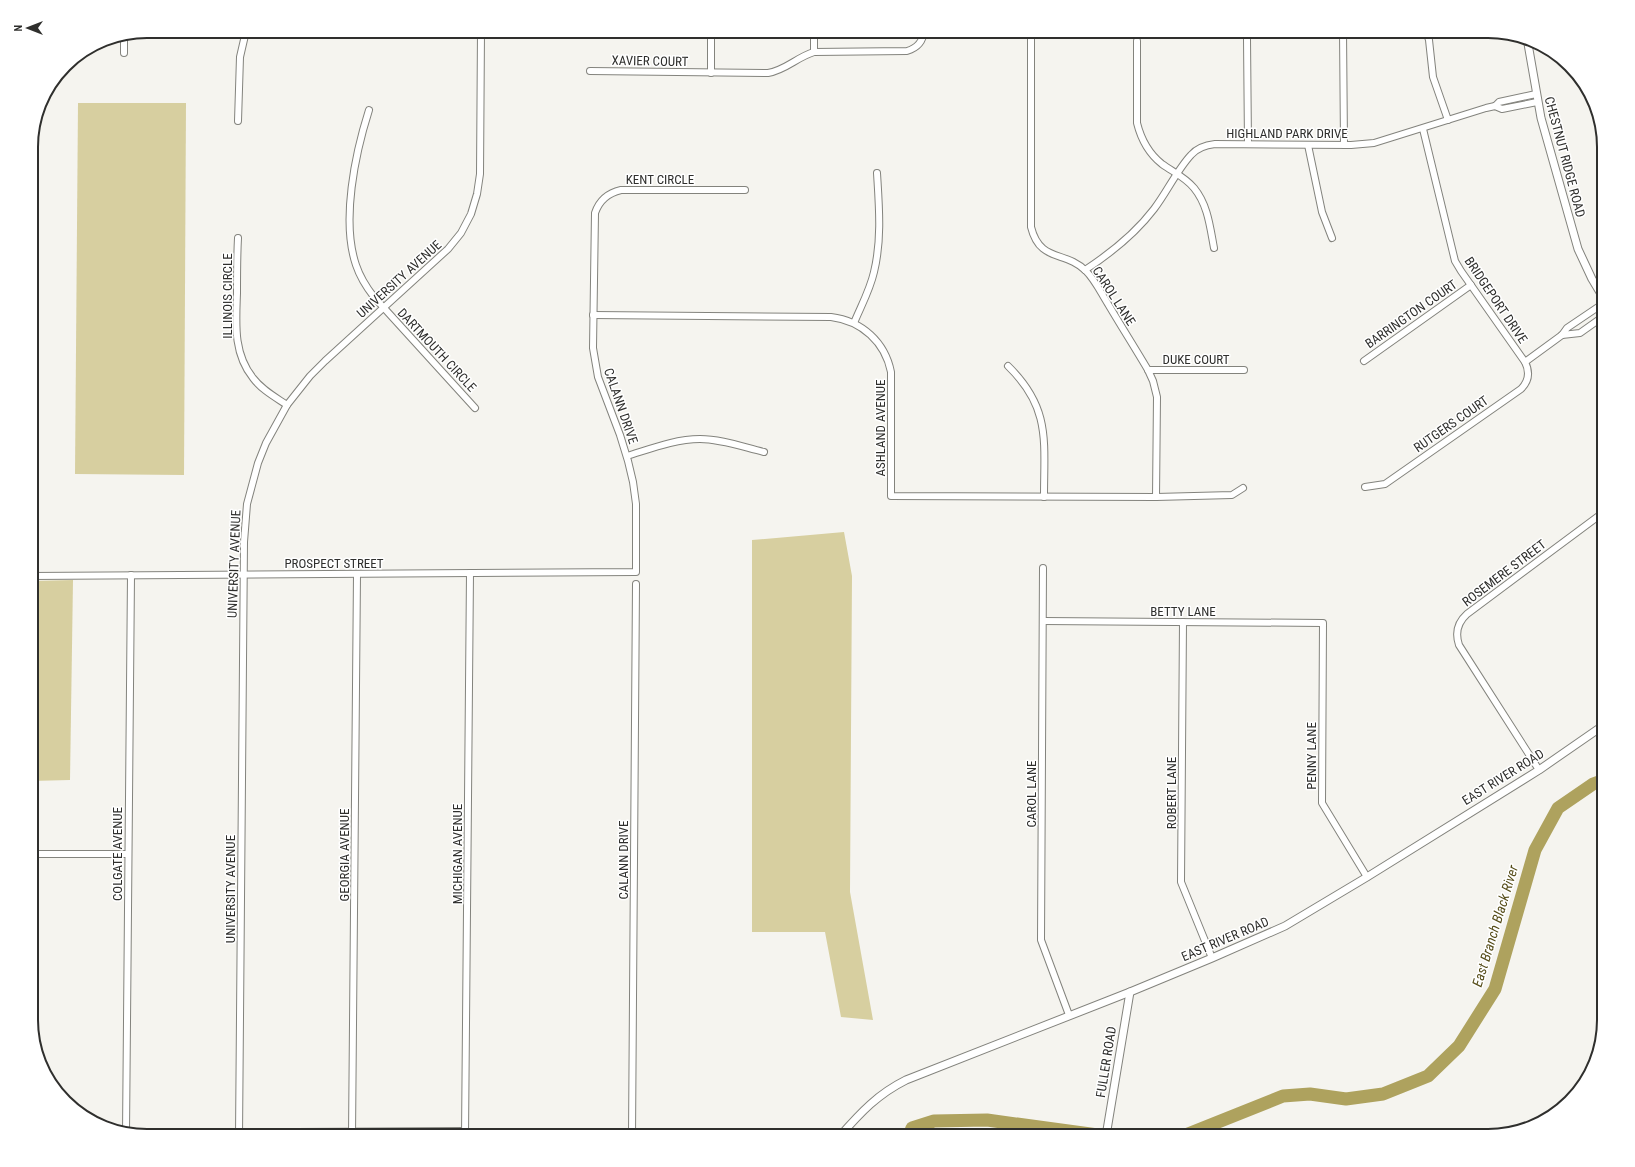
<svg xmlns="http://www.w3.org/2000/svg" width="1635" height="1167" viewBox="0 0 1635 1167" font-family="'Roboto Condensed',sans-serif">
	<style>
		.green { fill: #d7cfa0 }
		.lines { fill: none; stroke-linecap: round; stroke-linejoin: round }
		.river { stroke: #aea25e; stroke-width: 13 }
		.minor-casing { stroke: #83837d; stroke-width: 8 }
		.tertiary-casing { stroke: #83837d; stroke-width: 9 }
		.minor { stroke: #fff; stroke-width: 6 }
		.tertiary { stroke: #fff; stroke-width: 7 }
		.labels { text-anchor: middle; dominant-baseline: central; stroke-width: 3; stroke-linejoin: round; paint-order: stroke }
		.street-label { font-size: 13px; fill: #2f2f2d; stroke: #fff }
		.water-label { font-size: 14px; font-style: italic; fill: #554c18; stroke: #fff }
		.rim { fill: none; stroke: #2f2f2d; stroke-width: 2 }
	</style>
	<rect width="100%" height="100%" fill="#f5f4ef"/>
	<g class="green">
		<polygon points="78,103 186,103 184,475 75,474"/>
		<polygon points="844,532 852,576 850,892 873,1020 841,1017 825,932 752,932 752,540"/>
		<polygon points="73,580 70,780 31,781 31,581"/>
	</g>
	<g class="lines">
		<g class="river">
			<polyline points="909,1136 912,1128 934,1121 987,1120 1105,1136"/>
			<polyline points="1183,1136 1283,1096 1310,1094 1346,1099 1383,1094 1428,1076 1459,1046 1495,989 1535,850 1558,808 1593,784 1604,780"/>
		</g>
		<defs>
			<g id="minor">
				<polyline points="711,31 711,73"/>
				<polyline points="814,31 814,52"/>
				<path d="M1031 31V227C1040 263 1065 250 1086 271 1095 280 1101 293 1108 304 1121 326 1135 348 1148 370L1153 381 1157 397 1156 497"/>
				<polyline points="1343,31 1344,145"/>
				<polyline points="1426,31 1429,40 1433,77 1448,120"/>
				<polyline points="1247,39 1248,144"/>
				<path d="M1137 41V123C1141 139 1148 153 1162 164 1173 172 1185 177 1194 188 1208 205 1210 227 1214 248"/>
				<polyline points="124,53 124,36"/>
				<path d="M590 71 768 73C786 70 797 57 814 52L907 51C917 48 923 42 924 31"/>
				<polyline points="1495,106 1499,102 1536,94"/>
				<path d="M369 110C355 154 341 221 356 265 360 277 367 288 374 297L475 408"/>
				<polyline points="238,121 240,57 246,31"/>
				<polyline points="1308,145 1322,212 1332,238"/>
				<path d="M238 238C237 256 237 275 237 293 236 323 233 353 253 378 262 390 275 397 287 405"/>
				<path d="M1085 270C1111 253 1135 234 1154 209 1167 192 1177 170 1191 155 1197 148 1206 145 1215 144L1351 145 1374 143 1486 108 1495 106 1502 109 1537 102"/>
				<path d="M593 315 831 317C862 321 885 342 891 372V496L1156 497 1232 495 1243 488"/>
				<path d="M854 323C861 306 870 290 874 272 882 239 879 206 877 173"/>
				<polyline points="1562,335 1580,333 1604,316"/>
				<polyline points="1364,361 1471,285"/>
				<polyline points="1525,362 1562,335 1567,328 1604,303"/>
				<path d="M1008 366C1051 408 1044 441 1044 497"/>
				<polyline points="1148,370 1244,370"/>
				<path d="M627 456C650 449 675 439 700 439 721 439 743 447 764 452"/>
				<path d="M1365 487 1385 484 1521 389C1529 381 1530 372 1525 362L1461 271 1455 261 1423 129"/>
				<polyline points="1043,568 1041,940 1069,1015"/>
				<path d="M31 576 636 572V504L633 482 628 461 620 435 598 377 593 348 595 213C599 201 608 193 621 190H745"/>
				<polyline points="1043,621 1323,623 1322,803 1367,877"/>
				<polyline points="1183,622 1181,882 1212,958"/>
				<path d="M1539 770 1459 645C1455 633 1457 623 1467 614L1604 512"/>
				<polyline points="31,854 128,854"/>
				<polyline points="126,1133 131,575"/>
				<polyline points="129,1133 465,1131"/>
				<polyline points="239,1136 244,542 247,504 258,463 266,443 287,405 310,376 325,361 448,249 461,233 471,214 477,194 480,174 481,31"/>
				<polyline points="352,1136 357,574"/>
				<polyline points="465,1136 470,573"/>
				<polyline points="632,1136 636,584"/>
			</g>
			<g id="tertiary">
				<polyline points="1527,38 1541,118 1578,249 1592,279 1604,299"/>
				<path d="M840 1136C861 1112 878 1094 906 1080L1130 992 1212 958 1285 926 1367 877 1539 770 1604 725"/>
				<polyline points="1106,1136 1130,992"/>
			</g>
		</defs>
		<use href="#minor" class="minor-casing"/>
		<use href="#tertiary" class="tertiary-casing"/>
		<use href="#minor" class="minor"/>
		<use href="#tertiary" class="tertiary"/>
	</g>
	<g class="labels">
		<g class="street-label">
			<text transform="translate(650 61) rotate(1)">XAVIER COURT</text>
			<text x="1287" y="133">HIGHLAND PARK DRIVE</text>
			<text transform="translate(1565 157) rotate(75)">CHESTNUT RIDGE ROAD</text>
			<text x="660" y="179">KENT CIRCLE</text>
			<text transform="translate(399 279) rotate(-42)">UNIVERSITY AVENUE</text>
			<text transform="translate(227 296) rotate(-90)">ILLINOIS CIRCLE</text>
			<text transform="translate(1114 296) rotate(57)">CAROL LANE</text>
			<text transform="translate(1496 300) rotate(56)">BRIDGEPORT DRIVE</text>
			<text transform="translate(1411 314) rotate(-35)">BARRINGTON COURT</text>
			<text transform="translate(437 350) rotate(47)">DARTMOUTH CIRCLE</text>
			<text x="1196" y="359">DUKE COURT</text>
			<text transform="translate(621 406) rotate(71)">CALANN DRIVE</text>
			<text transform="translate(1451 424) rotate(-35)">RUTGERS COURT</text>
			<text transform="translate(880 428) rotate(-90)">ASHLAND AVENUE</text>
			<text x="334" y="563">PROSPECT STREET</text>
			<text transform="translate(234 564) rotate(-88)">UNIVERSITY AVENUE</text>
			<text transform="translate(1504 573) rotate(-37)">ROSEMERE STREET</text>
			<text x="1183" y="611">BETTY LANE</text>
			<text transform="translate(1311 756) rotate(-90)">PENNY LANE</text>
			<text transform="translate(1503 777) rotate(-32)">EAST RIVER ROAD</text>
			<text transform="translate(1171 793) rotate(-90)">ROBERT LANE</text>
			<text transform="translate(1031 794) rotate(-90)">CAROL LANE</text>
			<text transform="translate(117 854) rotate(-90)">COLGATE AVENUE</text>
			<text transform="translate(457 854) rotate(-90)">MICHIGAN AVENUE</text>
			<text transform="translate(344 855) rotate(-90)">GEORGIA AVENUE</text>
			<text transform="translate(623 860) rotate(-90)">CALANN DRIVE</text>
			<text transform="translate(230 889) rotate(-90)">UNIVERSITY AVENUE</text>
			<text transform="translate(1225 939) rotate(-23)">EAST RIVER ROAD</text>
			<text transform="translate(1106 1062) rotate(-81)">FULLER ROAD</text>
		</g>
		<g class="water-label">
			<text transform="translate(1495 926) rotate(-73)">East Branch Black River</text>
		</g>
	</g>
	<path d="M0 0H1635V1167H0ZM147 38H1488A109 109 0 0 1 1597 147V1020A109 109 0 0 1 1488 1129H147A109 109 0 0 1 38 1020V147A109 109 0 0 1 147 38Z" fill="#fff" fill-rule="evenodd"/>
	<path class="rim" d="M147 38H1488A109 109 0 0 1 1597 147V1020A109 109 0 0 1 1488 1129H147A109 109 0 0 1 38 1020V147A109 109 0 0 1 147 38Z"/>
	<g transform="translate(28 28) rotate(270)" stroke="#ffffff" stroke-width="3" paint-order="stroke">
	<path d="M0-3L7 15L0 10L-7 15Z" fill="#2f2f2d"/>
	<text y="-6" font-size="11" font-weight="bold" text-anchor="middle" fill="#2f2f2d">N</text>
	</g>
</svg>
